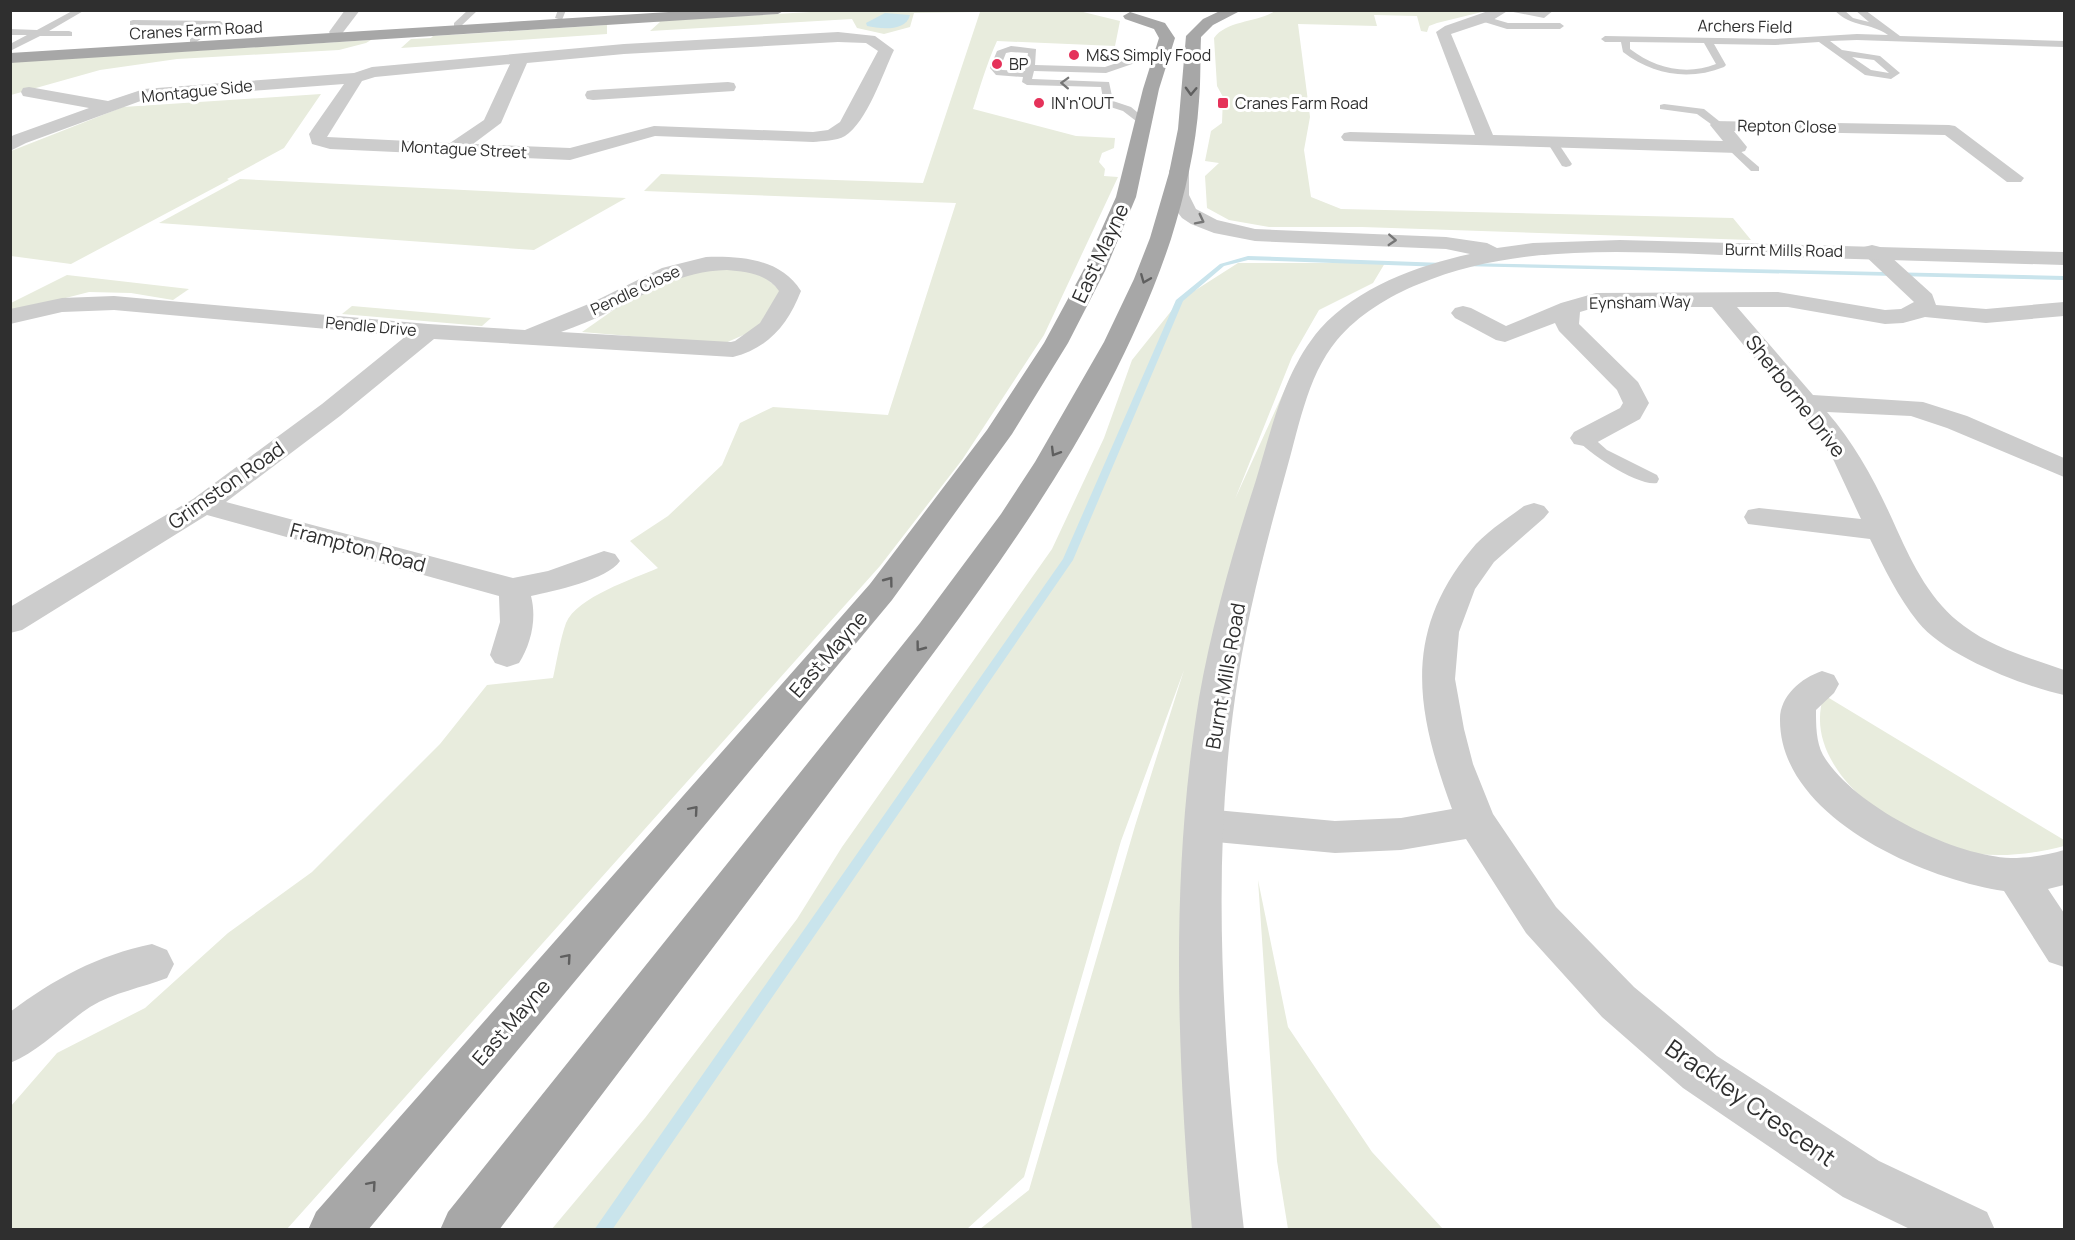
<svg xmlns="http://www.w3.org/2000/svg" width="2075" height="1240" viewBox="0 0 2075 1240" font-family="Manrope,sans-serif">
	<style>
		.green { fill: #e8ecdd }
		.water { fill: #c9e4ec }
		.lines { fill: none; stroke-linecap: round; stroke-linejoin: round }
		.stream { fill: #c9e4ec; fill-rule: evenodd }
		.service { fill: #ccc; fill-rule: evenodd }
		.minor { fill: #ccc; fill-rule: evenodd }
		.tertiary { fill: #ccc; fill-rule: evenodd }
		.primary { fill: #a7a7a7; fill-rule: evenodd }
		.oneway { stroke: #767676 }
		.oneway2 { stroke: #5f5f5f }
		.poi-dot { fill: #e5325a; stroke: #fff; stroke-width: 2 }
		.labels { text-anchor: middle; dominant-baseline: central; stroke-width: 6; stroke-linejoin: round; paint-order: stroke }
		.far-street-label { font-size: 16px; fill: #2f2f2f; stroke: #fff }
		.far-poi-label { font-size: 16px; fill: #2f2f2f; stroke: #fff; text-anchor: start }
		.street-label { font-size: 20px; fill: #2f2f2f; stroke: #fff }
		.near-street-label { font-size: 24px; fill: #2f2f2f; stroke: #fff }
	</style>
	<rect width="100%" height="100%" fill="#fff"/>
	<g class="green">
		<path d="M846 10H1075L1120 21 1115 46 997 41C987 63 980 87 973 109L1076 136 1115 138 1114 148 1102 153 1099 162 1105 169 1104 176 1118 177 1044 335 962 460 880 566 287 1229 11 1230V1106L57 1053 145 1008 228 933 312 872 440 744 487 685 553 678C557 660 560 640 566 623 577 597 633 579 658 568L630 541 668 516 722 465 740 423 773 407 888 415 956 203 644 191 661 174 923 183 980 12 914 13 910 27 884 34 857 28 852 19 650 31 660 22 654 21Z"/>
		<path d="M1275 11H1486L1437 23 1429 26 1427 32 1421 31 1417 16 1374 15 1377 26 1298 24 1310 117 1304 150 1311 197 1341 209 1733 218 1751 240 1362 227H1269L1229 220 1207 208 1205 176 1219 163 1205 161 1211 131 1222 123 1223 97 1217 86 1214 38C1227 20 1257 23 1275 11Z"/>
		<polygon points="607,25 607,34 401,48 411,39 431,38 433,36"/>
		<polygon points="371,40 366,43 339,50 177,59 100,70 11,95 11,62"/>
		<polygon points="321,94 284,148 227,179 229,180 71,264 11,256 11,151 123,107"/>
		<polygon points="240,179 626,198 534,250 159,223"/>
		<polygon points="1238,263 1385,263 1373,283 1319,310 1292,357 1235,499 1296,365 1190,774 1199,1229 980,1229 1029,1190 1135,826 1184,670 1121,841 1024,1177 967,1229 551,1230 645,1118 797,919 842,847 1052,549 1104,438 1132,360 1180,300"/>
		<polygon points="712,266 761,274 782,292 765,321 748,333 723,344 582,332 622,304 660,283"/>
		<polygon points="67,275 189,289 173,300 131,293 89,292 11,312 11,303"/>
		<polygon points="352,306 491,318 482,326 342,314"/>
		<path d="M1824 695 2064 840V846C2037 853 2007 857 1978 854 1911 845 1797 774 1824 695Z"/>
		<polygon points="1258,880 1288,1027 1372,1152 1443,1229 1288,1229 1277,1161"/>
	</g>
	<path class="water" d="M885 13 910 15C906 32 880 29 867 26L866 23Z"/>
	<g class="lines">
		<g class="stream">
			<polygon points="1248,256 1444,263 1448,265 1444,267 1248,260 1224,266 1183,301 1073,560 612,1230 594,1230 1063,559 1176,300 1220,264"/>
			<polygon points="1463,263 2064,276 2064,280 1461,266 1461,264"/>
		</g>
		<g class="service">
			<polygon points="74,10 85,10 49,31 69,31 72,32 72,36 40,36 10,51 10,44 27,35 10,35 10,29 37,30"/>
			<polygon points="468,10 478,10 460,27 454,27 454,23"/>
			<polygon points="558,10 566,10 562,20 555,18"/>
			<polygon points="1503,10 1554,10 1544,18"/>
			<path d="M1834 10H1844L1853 18 1869 22 1855 10H1865L1900 36 2064 41V47L1857 40 1830 41 1842 50 1880 56 1900 73 1891 79 1865 75 1819 42 1775 45 1714 44 1726 65 1724 67C1689 81 1653 75 1623 52L1621 42H1605L1601 39 1605 36 1775 39 1857 34 1888 35C1870 22 1852 28 1834 10ZM1630 42 1704 43 1716 64C1686 76 1655 68 1630 49ZM1852 57 1874 60 1889 73 1871 70Z"/>
			<polygon points="1484,16 1508,23 1560,23 1564,26 1560,29 1507,29 1481,21 1481,17"/>
			<polygon points="133,20 220,21 224,24 193,44 190,43 190,39 210,26 130,25 130,21"/>
			<path d="M1011 46 1036 49 1035 65 1105 67 1161 48H1167V52L1106 73 1034 71 1032 79 1109 82 1113 101 1131 107 1149 122 1140 124 1123 111 1104 105 1101 87 1027 85 1022 82 1023 77 996 75 990 68 997 51ZM1011 52 1028 53 1025 71 1002 70 1000 68 1006 53Z"/>
			<polygon points="1664,104 1704,109 1724,125 1715,127 1697,114 1660,109 1660,105"/>
			<polygon points="1552,139 1556,140 1572,164 1570,166 1566,167 1562,166 1547,142"/>
			<polygon points="1732,144 1759,167 1759,171 1751,171 1728,149 1728,145"/>
			<path d="M1584 433 1590 435 1607 450 1657 475 1659 479 1657 483C1639 487 1587 453 1576 438Z"/>
		</g>
		<g class="minor">
			<polygon points="345,10 360,10 341,35 331,35 329,32"/>
			<polygon points="1491,10 1509,10 1493,20 1451,34 1493,135 1723,141 1710,125 1713,121 1949,125 1955,126 2024,178 2021,182 2007,182 1945,135 1734,131 1747,147 1745,151 1738,153 1344,141 1341,137 1344,133 1350,132 1475,135 1436,32 1445,26"/>
			<path d="M838 32 875 36 894 50C883 73 867 122 845 136 836 141 823 141 813 142L655 136 570 160 330 149 312 144 309 134 344 84 146 99 26 143 10 151V137L14 135 89 108 23 96 21 92 23 88 29 87 108 101 144 89 354 73 372 67 624 44ZM838 42 866 43 878 51 840 122 828 130 813 132 654 126 570 148 473 144 501 123 527 63 624 54ZM510 64 484 120 450 143 327 137 362 81 375 77Z"/>
			<polygon points="728,82 734,83 736,87 734,91 593,100 587,99 585,95 587,91 593,90"/>
			<path d="M1872 245 1880 247 1932 294 1936 305 1986 309 2064 302V316L1986 323 1925 317 1903 323 1885 324 1788 307H1737L1813 395 1923 402 1967 416 2064 458V477L1947 428 1911 416 1827 412C1857 446 1879 489 1897 530 1913 565 1931 602 1964 626 1993 648 2030 658 2064 670V695C2023 686 1945 656 1918 622 1898 597 1884 568 1870 539L1748 524 1744 517 1748 510 1759 508 1861 519 1834 461 1818 435 1712 307H1597L1580 312 1579 324 1638 382 1649 403 1640 419 1594 444 1584 446 1574 444 1570 438 1574 432 1620 408 1623 403 1617 390 1559 331 1555 323 1505 342 1496 340 1455 318 1451 313 1455 308 1463 306 1471 308 1506 326 1561 303 1596 293 1778 292 1885 310 1901 309 1914 302 1861 252 1864 247Z"/>
			<path d="M706 257C742 256 781 259 801 291 788 324 769 348 733 357L434 339 340 416 226 502 513 578 548 571 604 551 615 554 620 561C607 580 554 591 531 596 537 619 531 644 519 663L507 667 495 663 490 655 500 622 499 596 207 515 22 630 10 633V607L193 499 322 404 406 336 114 310 62 312 10 324V309L62 298 114 296 428 324 525 330 591 303 662 268ZM727 270C746 272 766 273 779 291L760 323 735 341 731 342 561 332C577 326 593 320 609 312 650 292 680 271 727 270Z"/>
			<path d="M1534 503 1544 506 1549 512 1544 518 1494 562 1475 589 1459 632 1455 679 1464 729 1473 764 1493 814 1556 907 1634 987 1717 1056 1879 1161 1987 1212 1995 1230H1912L1843 1197 1683 1088 1602 1017 1526 933 1466 839 1401 850 1335 853 1205 841 1191 836 1185 825 1191 814 1205 809 1335 821 1401 818 1452 809C1417 713 1401 635 1471 550 1484 533 1507 519 1524 506Z"/>
			<path d="M1822 671 1834 675 1839 684 1834 693 1816 710C1816 725 1816 742 1823 755 1853 806 1953 856 2011 858 2030 858 2047 855 2064 850V885L2048 889 2064 913V967L2049 962 2004 891C1923 879 1779 817 1780 719 1780 696 1801 678 1822 671Z"/>
			<path d="M152 944 167 950 174 964 167 978C141 988 115 992 90 1007 63 1025 40 1051 10 1063V1012C54 979 98 955 152 944Z"/>
		</g>
		<path class="tertiary" d="M1179 165 1186 167 1189 171V195L1196 209 1217 220 1255 229 1446 237 1487 243 1497 248 1533 243 1620 240 2064 252V265C1961 262 1859 259 1756 256 1645 253 1523 240 1419 284 1389 296 1358 315 1337 340 1306 377 1298 433 1284 479 1264 551 1245 624 1235 698 1210 874 1224 1054 1244 1230H1192C1177 1053 1170 873 1199 698 1212 624 1233 551 1256 480 1272 428 1284 371 1320 329 1358 287 1416 266 1470 254L1446 249 1255 241 1214 233 1191 224 1182 218 1172 205 1169 189V171L1172 167Z"/>
		<g class="primary">
			<polygon points="701,10 785,10 778,14 10,63 10,53"/>
			<path d="M1222 10 1238 12 1213 25 1201 37C1200 58 1201 79 1199 101 1196 148 1185 194 1171 239 1108 429 979 592 861 750 741 911 620 1071 499 1230H440L448 1212 920 623 1001 514 1035 462 1104 342 1134 279 1150 238 1169 173 1178 129 1186 36 1203 19Z"/>
			<polygon points="1130,12 1165,23 1175,38 1159,89 1136,197 1105,271 1068,343 1012,434 892,600 368,1230 308,1230 316,1212 870,584 987,430 1044,343 1083,271 1116,197 1143,89 1159,38 1154,29 1125,19 1123,16"/>
		</g>
	</g>
	<defs><path id="oneway-chevron" d="M-2-3.5L2.5 0L-2 3.5" fill="none" stroke-width="1.6" stroke-linecap="round" stroke-linejoin="round" transform="scale(1.5)"/></defs>
	<g class="oneway">
		<use href="#oneway-chevron" transform="translate(1065 83) rotate(-178)"/>
		<use href="#oneway-chevron" transform="translate(1200 220) rotate(27)"/>
		<use href="#oneway-chevron" transform="translate(1392 240) rotate(3)"/>
	</g>
	<g class="oneway2">
		<use href="#oneway-chevron" transform="translate(1191 91) rotate(92)"/>
		<use href="#oneway-chevron" transform="translate(1145 279) rotate(112)"/>
		<use href="#oneway-chevron" transform="translate(1055 452) rotate(121)"/>
		<use href="#oneway-chevron" transform="translate(889 581) rotate(-53)"/>
		<use href="#oneway-chevron" transform="translate(920 647) rotate(127)"/>
		<use href="#oneway-chevron" transform="translate(694 810) rotate(-49)"/>
		<use href="#oneway-chevron" transform="translate(567 958) rotate(-49)"/>
		<use href="#oneway-chevron" transform="translate(372 1185) rotate(-49)"/>
	</g>
	<g class="poi-dot">
		<circle cx="1074" cy="55" r="6"/>
		<circle cx="997" cy="64" r="6"/>
		<circle cx="1039" cy="103" r="6"/>
		<rect x="1217" y="97" width="12" height="12" rx="3"/>
	</g>
	<g class="labels">
		<g class="far-street-label">
			<text transform="translate(1745 26) rotate(1)">Archers Field</text>
			<text transform="translate(196 30) rotate(-3)">Cranes Farm Road</text>
			<text transform="translate(197 91) rotate(-6)">Montague Side</text>
			<text transform="translate(1787 126) rotate(1)">Repton Close</text>
			<text transform="translate(464 149) rotate(3)">Montague Street</text>
			<text transform="translate(1784 250) rotate(1)">Burnt Mills Road</text>
			<text transform="translate(635 290) rotate(-25)">Pendle Close</text>
			<text transform="translate(1640 302) rotate(-1)">Eynsham Way</text>
			<text transform="translate(371 326) rotate(5)">Pendle Drive</text>
		</g>
		<g class="far-poi-label">
			<text x="1086" y="55">M&amp;S Simply Food</text>
			<text x="1009" y="64">BP</text>
			<text x="1051" y="103">IN'n'OUT</text>
			<text x="1235" y="103">Cranes Farm Road</text>
		</g>
		<g class="street-label">
			<text transform="translate(1100 253) rotate(-65)">East Mayne</text>
			<text transform="translate(1796 396) rotate(52)">Sherborne Drive</text>
			<text transform="translate(226 485) rotate(-35)">Grimston Road</text>
			<text transform="translate(358 547) rotate(15)">Frampton Road</text>
			<text transform="translate(828 654) rotate(-49)">East Mayne</text>
			<text transform="translate(1225 676) rotate(-80)">Burnt Mills Road</text>
			<text transform="translate(511 1022) rotate(-49)">East Mayne</text>
		</g>
		<g class="near-street-label">
			<text transform="translate(1751 1102) rotate(35)">Brackley Crescent</text>
		</g>
	</g>
	<rect width="2075" height="1240" fill="none" stroke="#2f2f2f" stroke-width="24"/>
</svg>
